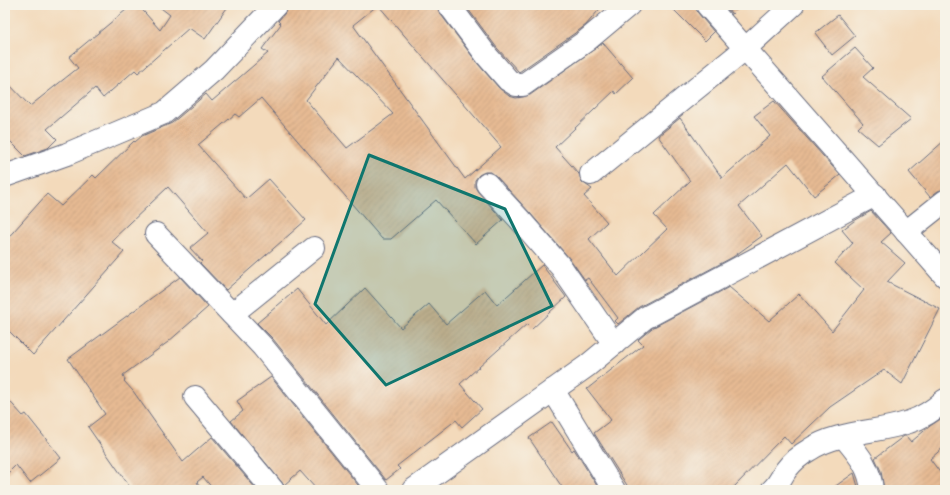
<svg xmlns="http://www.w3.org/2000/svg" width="950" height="495" viewBox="0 0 950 495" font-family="'Libre Caslon Text',serif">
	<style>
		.building { fill: url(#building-hatch); fill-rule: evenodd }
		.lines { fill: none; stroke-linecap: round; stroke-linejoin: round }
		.minor-casing { stroke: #676b7f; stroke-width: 24 }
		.minor { stroke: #fff; stroke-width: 22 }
		.marked { fill: #0f766e; fill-opacity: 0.2; stroke: #0f766e; stroke-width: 3; stroke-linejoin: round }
	</style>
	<defs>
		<pattern id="building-hatch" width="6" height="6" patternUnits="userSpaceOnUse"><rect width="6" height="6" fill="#e6ba93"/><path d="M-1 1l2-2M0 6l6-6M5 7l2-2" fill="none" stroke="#c5a081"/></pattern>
	</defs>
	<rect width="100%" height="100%" fill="#f7f3e8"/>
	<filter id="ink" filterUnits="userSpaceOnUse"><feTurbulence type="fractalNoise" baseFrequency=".025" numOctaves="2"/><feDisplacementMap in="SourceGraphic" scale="8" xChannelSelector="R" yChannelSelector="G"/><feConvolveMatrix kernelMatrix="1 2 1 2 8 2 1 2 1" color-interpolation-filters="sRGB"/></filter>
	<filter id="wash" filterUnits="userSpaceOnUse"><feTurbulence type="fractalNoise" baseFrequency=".012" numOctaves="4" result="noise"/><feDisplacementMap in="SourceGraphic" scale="16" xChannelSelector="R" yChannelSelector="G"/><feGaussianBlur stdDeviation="0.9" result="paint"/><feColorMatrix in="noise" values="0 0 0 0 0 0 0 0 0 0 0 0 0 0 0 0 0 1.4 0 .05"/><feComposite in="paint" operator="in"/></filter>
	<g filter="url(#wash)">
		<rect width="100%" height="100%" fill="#f3dabb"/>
		<g id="blocks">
			<g class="building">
				<polygon points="132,5 138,5 160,30 170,15 157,5 229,5 205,39 189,28 138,73 135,70 103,98 95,88 47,129 57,139 48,148 25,156 5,136 5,80 30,106 78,68 69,57"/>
				<path d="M288 5H437L439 12 478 64 499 88 509 96 516 98 523 97 530 95 603 43 633 78 616 94 614 91 555 147 579 174 582 182 592 189 584 196 607 222 589 239 618 276 667 229 654 215 690 181 658 136 680 118 722 178 770 136 754 116 774 101 840 175 814 196 788 163 739 206 762 236 733 257 639 307 618 324 615 321 618 318 588 278 585 280 570 259 530 213 496 176 491 172H485L479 175 475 180V187L478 192 503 220 476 244 436 200 391 239H382L261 98 239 117 235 114 198 145 246 199 269 179 306 220 226 290 200 263 202 261 190 248 208 233 168 187 111 241 124 252 33 355 5 327V241L47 194 61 206 93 175 96 178 134 141 135 142 142 136 172 123 206 94 212 101 268 53 262 49 281 24 278 21 285 13ZM378 5 501 147 465 179 353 25ZM339 57 393 114 347 148 306 100Z"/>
				<polygon points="465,5 603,5 586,25 578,31 519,72 497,48"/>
				<polygon points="669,5 695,5 698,13 714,32 705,41"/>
				<polygon points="724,5 741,5 732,14"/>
				<polygon points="838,15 855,36 832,55 815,33"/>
				<polygon points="855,48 873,68 863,77 911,119 878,145 858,128 863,123 822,76"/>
				<polygon points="945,140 945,189 938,191 930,197 909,172"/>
				<polygon points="871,211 891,233 881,242 905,263 887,282 940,309 902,384 884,370 830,407 791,444 784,436 731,490 630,490 594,433 611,420 587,389 643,345 638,340 652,328 729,287 769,321 799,294 832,331 864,290 835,263 853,243 842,230 854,221"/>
				<polygon points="542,265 566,297 532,329 527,324 460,384 482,409 462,427 456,420 397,466 400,469 386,480 273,339 257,323 297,289 326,325 365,288 401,328 429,304 446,324 485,290 497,305"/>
				<polygon points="180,277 208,307 168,342 123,375 125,380 124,381 133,391 183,462 212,437 257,490 214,490 203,477 197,482 202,490 132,490 88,427 105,414 68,359"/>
				<polygon points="271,377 362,490 317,490 300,471 284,485 231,421 243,411 237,401"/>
				<polygon points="5,396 23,416 26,414 61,458 30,483 16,465 5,476"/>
				<polygon points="945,416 945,446 930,459 945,479 945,490 884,490 881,471 875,458 904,436 906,436 911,442 930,426"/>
				<polygon points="552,422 572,451 574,449 599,489 597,490 564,490 529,438"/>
				<polygon points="854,473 859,490 830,490"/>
			</g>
		</g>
	</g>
	<g filter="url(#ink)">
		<use href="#blocks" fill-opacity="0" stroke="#676b7f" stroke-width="1"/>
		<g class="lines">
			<defs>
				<g id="minor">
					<polyline points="449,5 487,56 508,80 516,85 523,85 586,41 629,5"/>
					<polyline points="707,5 945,276"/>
					<polyline points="591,174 746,48 793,5"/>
					<polyline points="5,176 67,154 164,113 214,70 276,5"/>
					<polyline points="487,184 521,221 561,267 614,344"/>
					<polyline points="906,232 945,201"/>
					<polyline points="156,234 263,347 378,490"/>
					<polyline points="232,314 314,248"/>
					<polyline points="553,390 614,490"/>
					<polyline points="195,397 273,490"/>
					<path d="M844 437C858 454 870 467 872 490"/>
					<polyline points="413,490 587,366 645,318 875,195"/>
					<path d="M772 490C779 484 781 477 786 470 792 462 800 455 809 450 838 431 877 433 909 422 922 418 935 409 945 400"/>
				</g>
			</defs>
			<use href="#minor" class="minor-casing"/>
			<use href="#minor" class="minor"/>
		</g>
	</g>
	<path class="marked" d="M369 155 505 209 552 306 386 385 315 304Z"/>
	<rect width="950" height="495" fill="none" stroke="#f7f3e8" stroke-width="20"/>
</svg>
